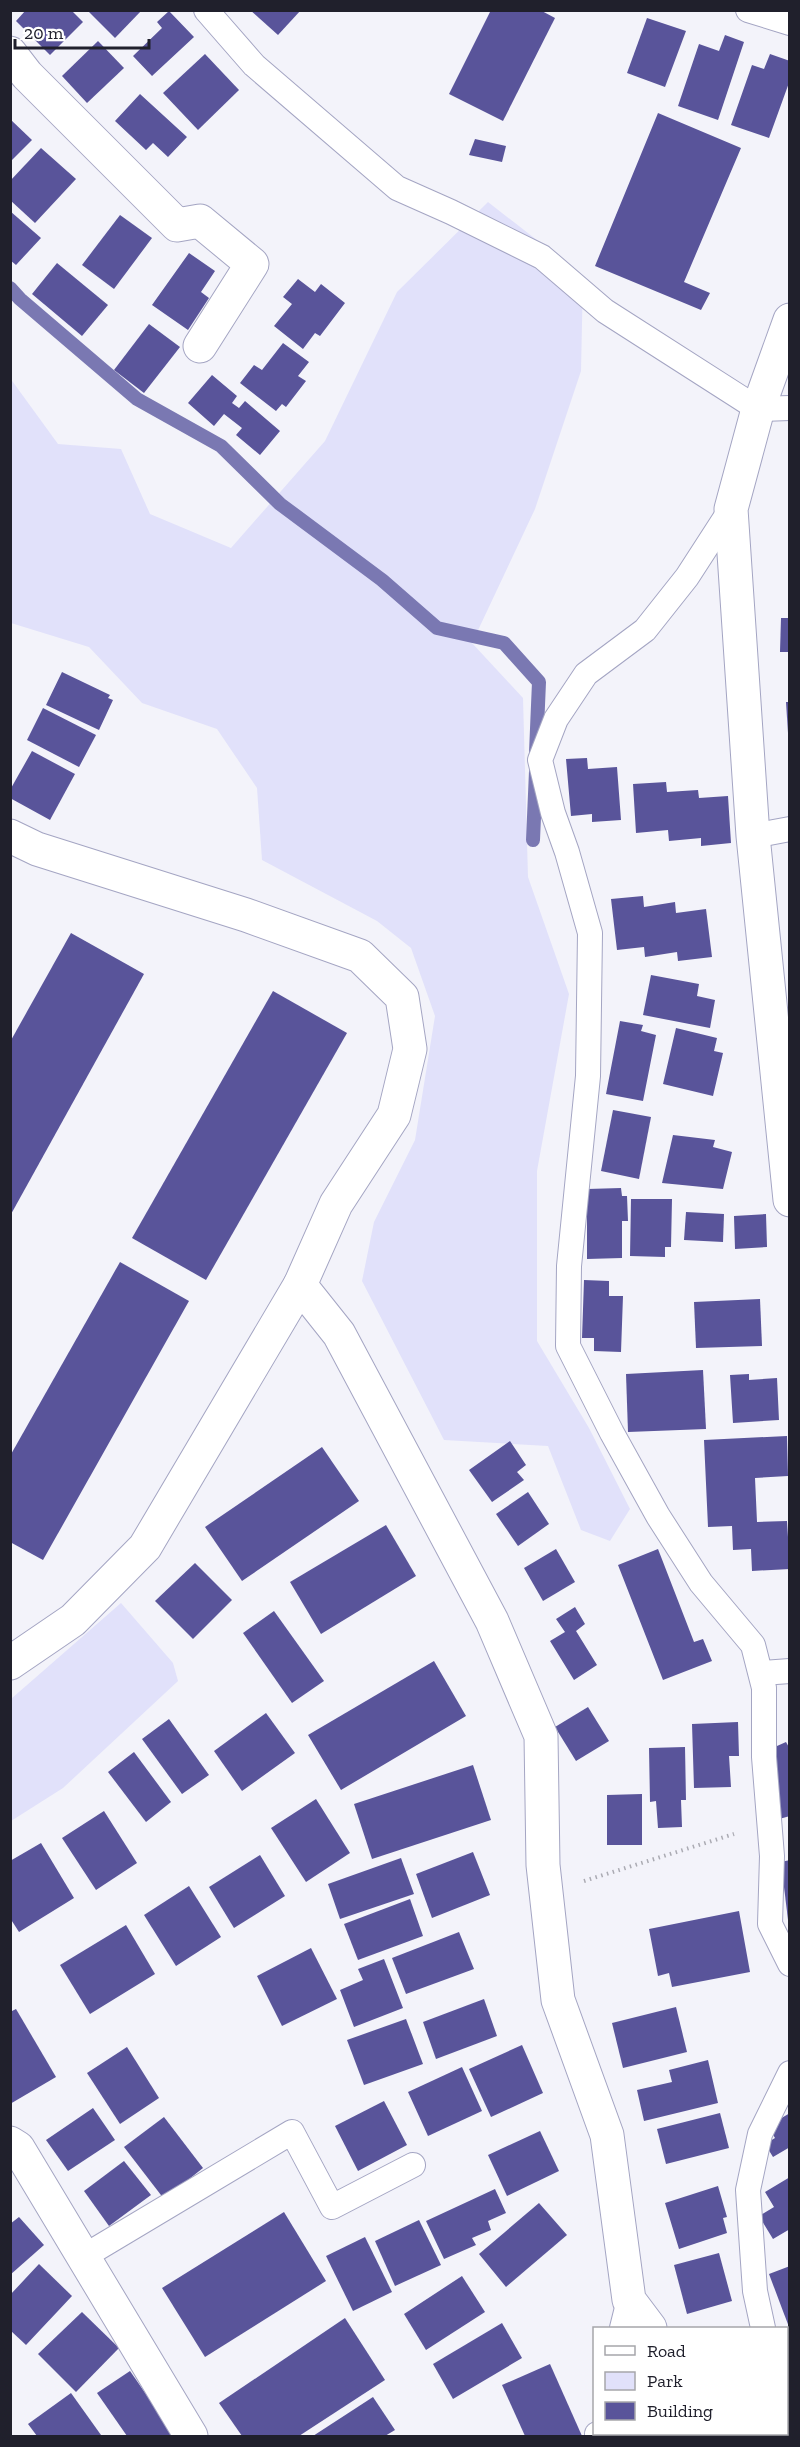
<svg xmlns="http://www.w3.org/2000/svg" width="800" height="2447" viewBox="0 0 800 2447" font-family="'Zilla Slab',serif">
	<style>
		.green { fill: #e1e1fa }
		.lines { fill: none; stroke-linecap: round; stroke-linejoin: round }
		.stream { stroke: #7a78b2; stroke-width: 14 }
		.building { fill: #59549a }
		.service-casing { stroke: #a4a5c3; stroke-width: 26 }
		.minor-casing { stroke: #a4a5c3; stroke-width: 35 }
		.tertiary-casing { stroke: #a4a5c3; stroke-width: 35 }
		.path { stroke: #ababb3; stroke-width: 4; stroke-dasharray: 1.5 4.5; stroke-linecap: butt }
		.service { stroke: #fff; stroke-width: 24 }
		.minor { stroke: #fff; stroke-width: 33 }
		.tertiary { stroke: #fff; stroke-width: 33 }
	</style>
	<rect width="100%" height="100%" fill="#f3f3fa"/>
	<g class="green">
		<polygon points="488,202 583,276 581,371 535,509 472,643 523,698 528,877 569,994 537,1171 537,1341 589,1428 630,1509 610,1541 581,1530 548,1446 444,1440 362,1281 374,1222 415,1140 435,1016 411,948 377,921 262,860 257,788 217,729 142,703 89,647 11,623 10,378 58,444 121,449 150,514 231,548 325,441 397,292"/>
		<polygon points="121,1603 173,1663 178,1681 63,1788 11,1821 11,1699"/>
	</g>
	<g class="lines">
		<g class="stream">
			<polyline points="10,288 20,299 137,399 221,446 280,504 382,580 437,628 504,643 539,682 536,752"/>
			<polyline points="533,840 536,771"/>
		</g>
	</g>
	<g class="building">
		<polygon points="26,10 71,10 83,22 50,55 16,21"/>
		<polygon points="90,10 142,10 115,38 89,12"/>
		<polygon points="250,10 301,10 278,35"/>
		<polygon points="491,10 540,10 555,18 503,121 449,94"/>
		<polygon points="169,11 194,37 152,76 133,56 162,28 157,22"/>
		<polygon points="647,18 686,31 665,87 627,73"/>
		<polygon points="725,35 744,42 718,120 678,106 699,44 719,51"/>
		<polygon points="98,41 124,68 87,103 62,76"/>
		<polygon points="205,54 239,90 198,130 163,93"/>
		<polygon points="770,54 790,61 790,80 769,138 731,125 752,65 764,69"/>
		<polygon points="140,94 187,137 168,157 153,143 146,150 115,121"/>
		<polygon points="658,113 741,148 684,282 710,293 701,310 595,266"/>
		<polygon points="10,119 32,140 10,162"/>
		<polygon points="475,139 506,146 502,162 469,155"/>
		<polygon points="41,148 76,179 35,223 10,200 10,181"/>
		<polygon points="10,211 41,238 16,265 10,260"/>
		<polygon points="120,215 152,238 114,289 82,265"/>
		<polygon points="189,253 215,271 201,292 209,298 188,330 152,305"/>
		<polygon points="57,263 108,305 82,336 32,294"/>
		<polygon points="298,279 315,292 321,284 345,303 320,336 315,333 303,349 274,326 292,304 283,297"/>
		<polygon points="149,324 180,347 144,393 114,370"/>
		<polygon points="283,343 309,362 298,376 306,381 286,407 282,404 276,411 240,383 254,365 262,370"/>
		<polygon points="212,375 237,396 232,403 239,408 245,401 280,431 260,455 236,435 242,428 224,414 214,426 188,403"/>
		<polygon points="781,618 790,618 790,652 780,652"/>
		<polygon points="62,672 110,695 108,698 113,700 99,730 46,705"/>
		<polygon points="786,702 790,702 790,733 788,733"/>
		<polygon points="43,708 96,735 79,767 27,740"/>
		<polygon points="32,751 75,774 50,820 10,798 10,790"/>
		<polygon points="587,758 588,769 617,767 621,820 592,822 592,814 571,816 566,759"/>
		<polygon points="666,782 667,792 698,790 699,798 728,796 731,843 701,846 701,838 669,841 668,830 636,833 633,784"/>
		<polygon points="643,896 644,907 675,902 676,913 706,909 712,957 678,961 677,952 645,957 644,947 617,950 611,899"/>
		<polygon points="71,933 144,974 10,1216 10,1042"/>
		<polygon points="651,975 699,984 697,996 715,1000 710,1028 643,1015"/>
		<polygon points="273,991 347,1033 206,1280 132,1238"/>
		<polygon points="620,1021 643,1025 641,1031 656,1035 643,1101 606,1094"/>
		<polygon points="676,1028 717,1038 714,1051 723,1053 713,1096 663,1084"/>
		<polygon points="613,1110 651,1117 639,1179 601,1171"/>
		<polygon points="673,1135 715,1140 713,1147 732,1152 723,1189 662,1183"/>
		<polygon points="621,1188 622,1196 627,1196 628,1221 622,1221 622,1258 587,1259 587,1189"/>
		<polygon points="631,1199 672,1199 671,1247 665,1247 665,1257 630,1256"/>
		<polygon points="686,1212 724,1214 723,1242 684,1240"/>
		<polygon points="766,1214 767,1247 735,1249 734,1216"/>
		<polygon points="120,1262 189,1301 43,1560 10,1542 10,1456"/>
		<polygon points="584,1280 609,1281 609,1296 623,1296 621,1352 594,1351 594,1338 582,1338"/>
		<polygon points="760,1299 762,1346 696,1348 694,1302"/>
		<polygon points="703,1370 706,1429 628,1432 626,1374"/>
		<polygon points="749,1374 749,1380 777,1378 779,1420 733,1423 730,1375"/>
		<polygon points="787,1436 788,1476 755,1478 757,1522 787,1521 790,1569 752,1571 751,1549 733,1550 732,1526 708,1527 704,1440"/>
		<polygon points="510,1441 526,1465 517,1472 524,1480 492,1502 469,1470"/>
		<polygon points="322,1447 359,1501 242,1581 205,1527"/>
		<polygon points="528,1492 549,1524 518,1546 496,1514"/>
		<polygon points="386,1525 416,1576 321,1634 290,1582"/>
		<polygon points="556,1549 575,1582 543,1601 524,1568"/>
		<polygon points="658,1549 694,1642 703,1639 712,1661 663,1680 618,1565"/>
		<polygon points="195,1563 232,1600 193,1639 155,1601"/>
		<polygon points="575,1607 585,1624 576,1631 597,1665 574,1680 550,1641 565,1632 556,1619"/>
		<polygon points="274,1611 324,1681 292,1703 243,1633"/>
		<polygon points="434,1661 466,1716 341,1790 308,1735"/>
		<polygon points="588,1707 609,1741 576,1761 555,1727"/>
		<polygon points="266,1713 295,1753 242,1791 214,1751"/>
		<polygon points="169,1719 209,1775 182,1794 142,1739"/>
		<polygon points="738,1722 739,1756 729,1756 731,1787 694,1788 692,1724"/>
		<polygon points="786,1742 790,1749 790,1816 772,1821 768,1750"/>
		<polygon points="685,1747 686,1800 681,1800 682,1827 658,1828 656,1801 650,1802 649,1748"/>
		<polygon points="134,1752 171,1802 146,1822 108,1772"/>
		<polygon points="473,1765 491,1820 372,1859 354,1804"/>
		<polygon points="642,1794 642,1845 607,1845 607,1795"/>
		<polygon points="316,1799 350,1853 306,1882 271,1828"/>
		<polygon points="104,1811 137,1863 96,1890 62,1838"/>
		<polygon points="41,1843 74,1898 19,1932 10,1918 10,1861"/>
		<polygon points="473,1852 490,1895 432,1918 416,1874"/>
		<polygon points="260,1855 285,1896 234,1928 209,1887"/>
		<polygon points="401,1858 414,1894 340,1919 328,1884"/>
		<polygon points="790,1860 790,1920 788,1920 781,1862"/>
		<polygon points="189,1886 221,1937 176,1966 144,1915"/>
		<polygon points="410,1899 423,1936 358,1960 344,1924"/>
		<polygon points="739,1911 750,1972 672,1987 669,1973 658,1976 649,1929"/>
		<polygon points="126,1925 155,1974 90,2014 60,1965"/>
		<polygon points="459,1932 474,1969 406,1994 392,1958"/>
		<polygon points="311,1948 337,1999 282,2026 257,1976"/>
		<polygon points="384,1959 403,2008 354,2027 340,1990 363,1980 358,1969"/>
		<polygon points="484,1999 497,2036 436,2059 423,2022"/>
		<polygon points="676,2007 687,2052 623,2068 612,2023"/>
		<polygon points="16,2009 56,2077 10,2104 10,2012"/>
		<polygon points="406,2019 423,2064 364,2085 347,2040"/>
		<polygon points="522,2045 543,2093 491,2117 469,2069"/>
		<polygon points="127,2047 159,2098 120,2124 87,2073"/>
		<polygon points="708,2060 718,2103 644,2121 637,2090 672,2082 669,2070"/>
		<polygon points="462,2067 482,2111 428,2136 408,2092"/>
		<polygon points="384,2101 407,2145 358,2171 335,2126"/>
		<polygon points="93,2108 115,2140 68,2171 46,2140"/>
		<polygon points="720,2113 729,2148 666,2164 657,2129"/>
		<polygon points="790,2113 790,2147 773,2157 765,2144 775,2138 768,2126"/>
		<polygon points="164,2117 203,2168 164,2199 124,2147"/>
		<polygon points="540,2131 559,2171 507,2196 488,2155"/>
		<polygon points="124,2161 151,2195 109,2226 84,2191"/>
		<polygon points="790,2177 790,2229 773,2239 759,2216 774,2207 765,2192"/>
		<polygon points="718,2186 727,2217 723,2218 727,2233 679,2249 665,2203"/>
		<polygon points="495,2189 506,2213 488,2221 491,2230 472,2238 476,2245 444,2259 426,2221"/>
		<polygon points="539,2203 567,2235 506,2287 479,2254"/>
		<polygon points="284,2212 326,2281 205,2357 162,2288"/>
		<polygon points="19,2217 44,2245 10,2275 10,2224"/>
		<polygon points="419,2220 441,2265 395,2286 375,2241"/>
		<polygon points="365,2237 392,2292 353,2311 326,2256"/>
		<polygon points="719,2253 732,2301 687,2314 674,2265"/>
		<polygon points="39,2264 72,2296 26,2345 10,2330 10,2295"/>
		<polygon points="790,2266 790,2327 789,2327 769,2274"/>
		<polygon points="462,2276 485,2312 426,2350 404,2314"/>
		<polygon points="82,2312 119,2348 76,2392 38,2354"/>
		<polygon points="345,2318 385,2380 299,2436 242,2436 219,2403"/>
		<polygon points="502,2323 522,2358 453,2399 433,2364"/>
		<polygon points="550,2364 582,2436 525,2436 502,2385"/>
		<polygon points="130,2371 175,2436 127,2436 97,2393"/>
		<polygon points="71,2393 101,2435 37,2436 28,2424"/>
		<polygon points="373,2397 395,2430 385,2436 313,2436"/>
		<polygon points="626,2434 680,2434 676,2436 628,2436"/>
	</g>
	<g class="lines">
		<defs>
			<g id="service">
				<polyline points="206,10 254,65 397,188 451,212 542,257 605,311 758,409 790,408"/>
				<polyline points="748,10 790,23"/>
				<polyline points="731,509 687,577 645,630 586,674 556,719 540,760 553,813 567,852 590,933 588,1076 569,1266 568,1346 612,1433 658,1516 701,1583 753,1645 764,1688 764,1757 772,1856 770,1924 790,1964"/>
				<polyline points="753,836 790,829"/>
				<polyline points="762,1673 790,1671"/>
				<polyline points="83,2257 292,2132 332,2207 413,2165"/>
				<polyline points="622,2328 629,2300"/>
				<polyline points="763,2328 755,2291 748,2190 760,2134 790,2073"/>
				<polyline points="597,2436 597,2434"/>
				<polyline points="780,2436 782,2434"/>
			</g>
			<g id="minor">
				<polyline points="10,53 27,75 177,225 200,221 252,264 200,346"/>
				<polyline points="10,836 37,849 246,915 360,956 402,997 410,1049 394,1115 336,1204 300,1285 339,1334 492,1621 541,1736 543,1865 558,2000 607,2135 629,2300 650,2328"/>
				<polyline points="10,1663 73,1620 145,1547 300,1285"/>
				<polyline points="10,2143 18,2148 191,2436"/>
				<polyline points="729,2434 732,2436"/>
			</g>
			<polyline id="tertiary" points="790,320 758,409 731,509 753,836 790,1200"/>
		</defs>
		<use href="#service" class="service-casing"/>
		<use href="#minor" class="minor-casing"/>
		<use href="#tertiary" class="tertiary-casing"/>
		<polyline class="path" points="584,1881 734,1834"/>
		<use href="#service" class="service"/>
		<use href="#minor" class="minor"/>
		<use href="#tertiary" class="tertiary"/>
	</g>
	<rect width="800" height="2447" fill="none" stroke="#20202c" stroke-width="24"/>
	<rect x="593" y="2327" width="195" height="108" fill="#ffffff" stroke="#a6a6ab" stroke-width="1.5"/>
	<rect x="605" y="2346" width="30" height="9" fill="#ffffff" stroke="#a6a6ab" stroke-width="1.5"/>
	<text x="647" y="2357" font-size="18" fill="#20202c">Road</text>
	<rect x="605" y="2372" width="30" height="18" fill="#e1e1fa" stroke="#a6a6ab" stroke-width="1.5"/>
	<text x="647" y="2387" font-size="18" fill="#20202c">Park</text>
	<rect x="605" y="2402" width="30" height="18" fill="#59549a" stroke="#a6a6ab" stroke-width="1.5"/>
	<text x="647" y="2417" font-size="18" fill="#20202c">Building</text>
	<path d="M15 39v9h134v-9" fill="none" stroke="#20202c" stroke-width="3"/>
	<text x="24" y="39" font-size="18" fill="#20202c" stroke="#ffffff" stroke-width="4.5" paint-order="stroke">20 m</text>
</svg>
